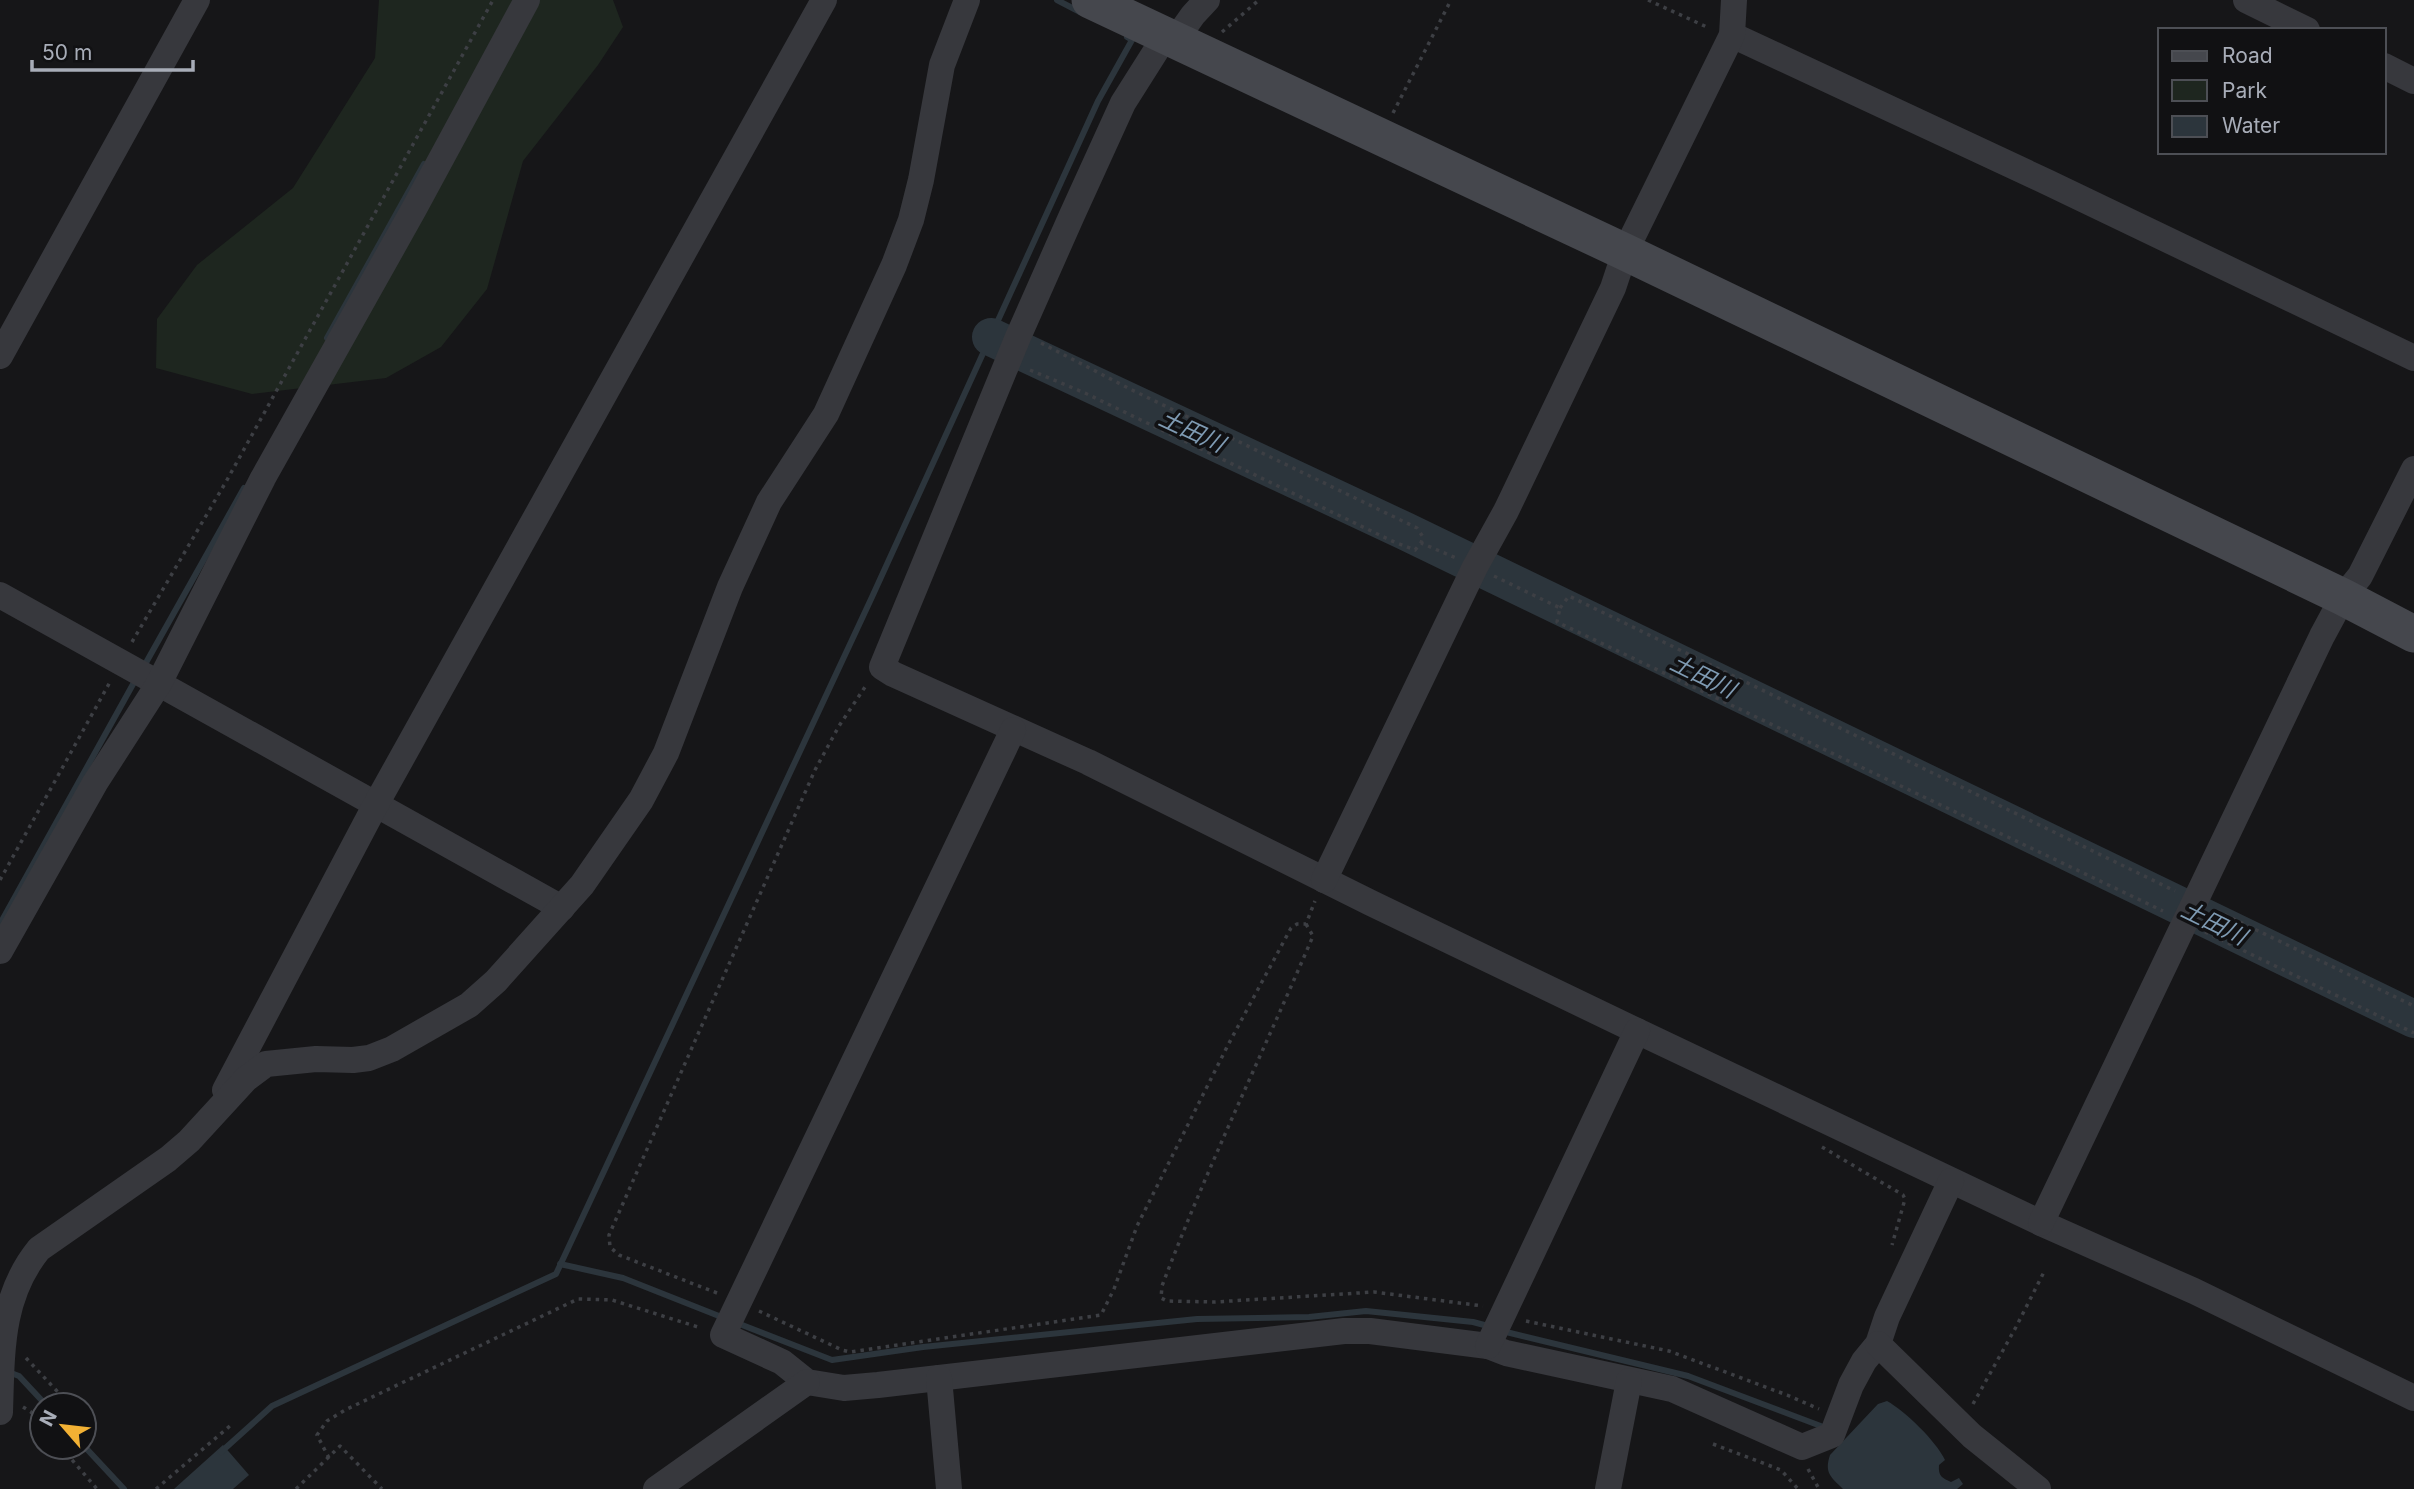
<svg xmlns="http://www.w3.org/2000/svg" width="2414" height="1489" viewBox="0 0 2414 1489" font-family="Inter,'Noto Sans JP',sans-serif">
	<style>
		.green { fill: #1e261f }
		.water { fill: #2c353c }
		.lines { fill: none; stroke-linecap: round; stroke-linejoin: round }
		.stream { stroke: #2c353c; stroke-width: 6 }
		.river { stroke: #2c353c; stroke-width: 38 }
		.path { stroke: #3d3f44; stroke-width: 3.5; stroke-dasharray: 3.5 5; stroke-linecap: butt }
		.street { stroke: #37383d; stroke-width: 26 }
		.secondary { stroke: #45474d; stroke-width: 37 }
		.labels { text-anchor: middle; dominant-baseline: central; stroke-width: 7; stroke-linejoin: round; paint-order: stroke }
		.water-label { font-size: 23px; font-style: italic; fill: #7f9bb3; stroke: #111113 }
	</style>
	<rect width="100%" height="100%" fill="#161618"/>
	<polygon class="green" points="379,0 613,0 623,27 598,65 523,161 487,289 441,347 386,378 252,394 156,368 157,319 197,265 293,188 375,58"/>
	<g class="water">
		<path d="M1887 1401C1905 1411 1936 1441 1945 1460L1939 1465C1938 1476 1942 1478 1951 1482L1959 1478 1963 1484 1957 1489H1843C1831 1477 1824 1473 1830 1455L1878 1404Z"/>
		<polygon points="223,1445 249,1475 233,1489 174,1489"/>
	</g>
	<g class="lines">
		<g class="stream">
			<polyline points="1057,0 1080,12"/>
			<polyline points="327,338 424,164"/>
			<polyline points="143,668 244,488"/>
			<polyline points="0,924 137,677"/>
			<polyline points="560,1264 623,1278 724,1318"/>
			<polyline points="737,1323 832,1360 923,1347 1197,1319 1309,1317 1366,1311 1473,1322 1488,1326"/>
			<polyline points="1502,1331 1688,1376 1826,1428"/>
			<polyline points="11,1373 19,1376 46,1405"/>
			<polyline points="84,1446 124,1489"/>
			<polyline points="221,1452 272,1406 556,1274 872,597 1098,101 1132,40 1127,37"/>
		</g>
		<polyline class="river" points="991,337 1405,531 2414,1019"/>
		<g class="path">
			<polyline points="1648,0 1709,28"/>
			<polyline points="1222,32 1259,0"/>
			<polyline points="1393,113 1451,0"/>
			<polyline points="1041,343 1130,389 1417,528 1423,537 1421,543"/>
			<polyline points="1030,370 1085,393 1392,541 1415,550 1421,543 1456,558"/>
			<polyline points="1494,576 1560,608 1557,622 2163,911"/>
			<polyline points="1560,608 1569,596 2175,891"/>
			<polyline points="132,642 227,480 493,0"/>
			<polyline points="0,880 110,682"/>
			<polyline points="2217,911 2414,1006"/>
			<path d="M1306 924 1313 936C1263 1053 1207 1167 1162 1286L1161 1298 1167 1301 1215 1302 1374 1292 1483 1306"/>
			<polyline points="2205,932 2414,1033"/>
			<polyline points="1822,1147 1903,1195 1905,1199 1892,1245"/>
			<polyline points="717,1293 619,1255 610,1247 609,1235 815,770 839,726 867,684"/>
			<polyline points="759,1311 842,1350 850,1352 1101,1315 1114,1289 1137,1226 1228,1045 1291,928 1297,924 1306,924 1315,901"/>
			<polyline points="1526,1321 1669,1351 1787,1395 1819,1409"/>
			<polyline points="26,1358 70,1405"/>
			<polyline points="1973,1404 2016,1327 2045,1270"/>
			<polyline points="23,1407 31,1412 42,1425"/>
			<polyline points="1713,1444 1781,1470 1798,1489"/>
			<polyline points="61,1447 97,1489"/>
			<polyline points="329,1458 317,1435 327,1421 345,1410 578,1299 612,1300 701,1328"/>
			<polyline points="1808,1469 1819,1489"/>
			<polyline points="156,1489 231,1425"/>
			<polyline points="296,1489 340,1446 382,1489"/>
		</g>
		<g class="street">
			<polyline points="2246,0 2307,30"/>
			<polyline points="1166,35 1123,103 1072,215 1018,337 882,667 893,674 1088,762 1371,903 1637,1031 2041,1223 2194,1291 2414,1398"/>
			<polyline points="1732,35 2047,182 2414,358"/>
			<polyline points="1176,39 1193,15 1207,0"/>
			<polyline points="2384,66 2414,81"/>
			<polyline points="0,356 197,0"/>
			<polyline points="0,595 562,908"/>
			<polyline points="1013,730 723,1335 782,1362 807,1382 844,1388 878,1385 1344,1331 1370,1331 1488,1346 1506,1353 1672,1389 1802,1447 1832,1435 1851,1385 1864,1361 1878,1344 1887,1317 1951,1181"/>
			<polyline points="1324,880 1475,567 1506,511 1613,288 1625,252 1732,35 1734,0"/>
			<polyline points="0,951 95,783 158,685 263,478 414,209 527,0"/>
			<polyline points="225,1090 375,806 824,0"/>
			<polyline points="2041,1223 2322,636 2343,597 2360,576 2414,469"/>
			<polyline points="1878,1344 1972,1436 2038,1489"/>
			<polyline points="1488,1346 1637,1031"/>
			<polyline points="939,1378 949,1489"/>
			<path d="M0 1412C2 1352 0 1297 39 1249L168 1159 189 1141 246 1079 266 1064 316 1059 353 1060 369 1058 392 1049 469 1005 496 981 582 885 641 800 666 753 730 587 769 502 826 414 894 265 911 220 921 180 942 65 967 0"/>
			<polyline points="656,1489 807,1382"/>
			<polyline points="1608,1489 1629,1381"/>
		</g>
		<polyline class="secondary" points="1090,0 1625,252 2343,597 2414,634"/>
	</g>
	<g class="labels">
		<g class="water-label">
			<text transform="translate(1192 431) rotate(25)">土田川</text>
			<text transform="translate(1703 676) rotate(26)">土田川</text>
			<text transform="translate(2214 923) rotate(26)">土田川</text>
		</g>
	</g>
	<rect x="2158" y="28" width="228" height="126" fill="#111113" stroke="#4d4f55" stroke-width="2"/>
	<rect x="2172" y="51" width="35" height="10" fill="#45474d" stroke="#4d4f55" stroke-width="2"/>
	<text x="2222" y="63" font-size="21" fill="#a8adb8">Road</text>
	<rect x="2172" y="80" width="35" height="21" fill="#1e261f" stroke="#4d4f55" stroke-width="2"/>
	<text x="2222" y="98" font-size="21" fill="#a8adb8">Park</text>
	<rect x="2172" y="116" width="35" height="21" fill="#2c353c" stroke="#4d4f55" stroke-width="2"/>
	<text x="2222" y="133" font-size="21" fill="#a8adb8">Water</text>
	<g transform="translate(63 1426) rotate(298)"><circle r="33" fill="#111113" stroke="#4d4f55" stroke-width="2"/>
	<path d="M0-5L12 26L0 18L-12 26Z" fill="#f2b134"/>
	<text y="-10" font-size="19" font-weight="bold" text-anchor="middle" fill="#a8adb8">N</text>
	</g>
	<path d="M32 60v10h161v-10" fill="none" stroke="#a8adb8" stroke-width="3.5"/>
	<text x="42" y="60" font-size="21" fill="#a8adb8" stroke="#111113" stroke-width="5" paint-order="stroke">50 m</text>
</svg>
